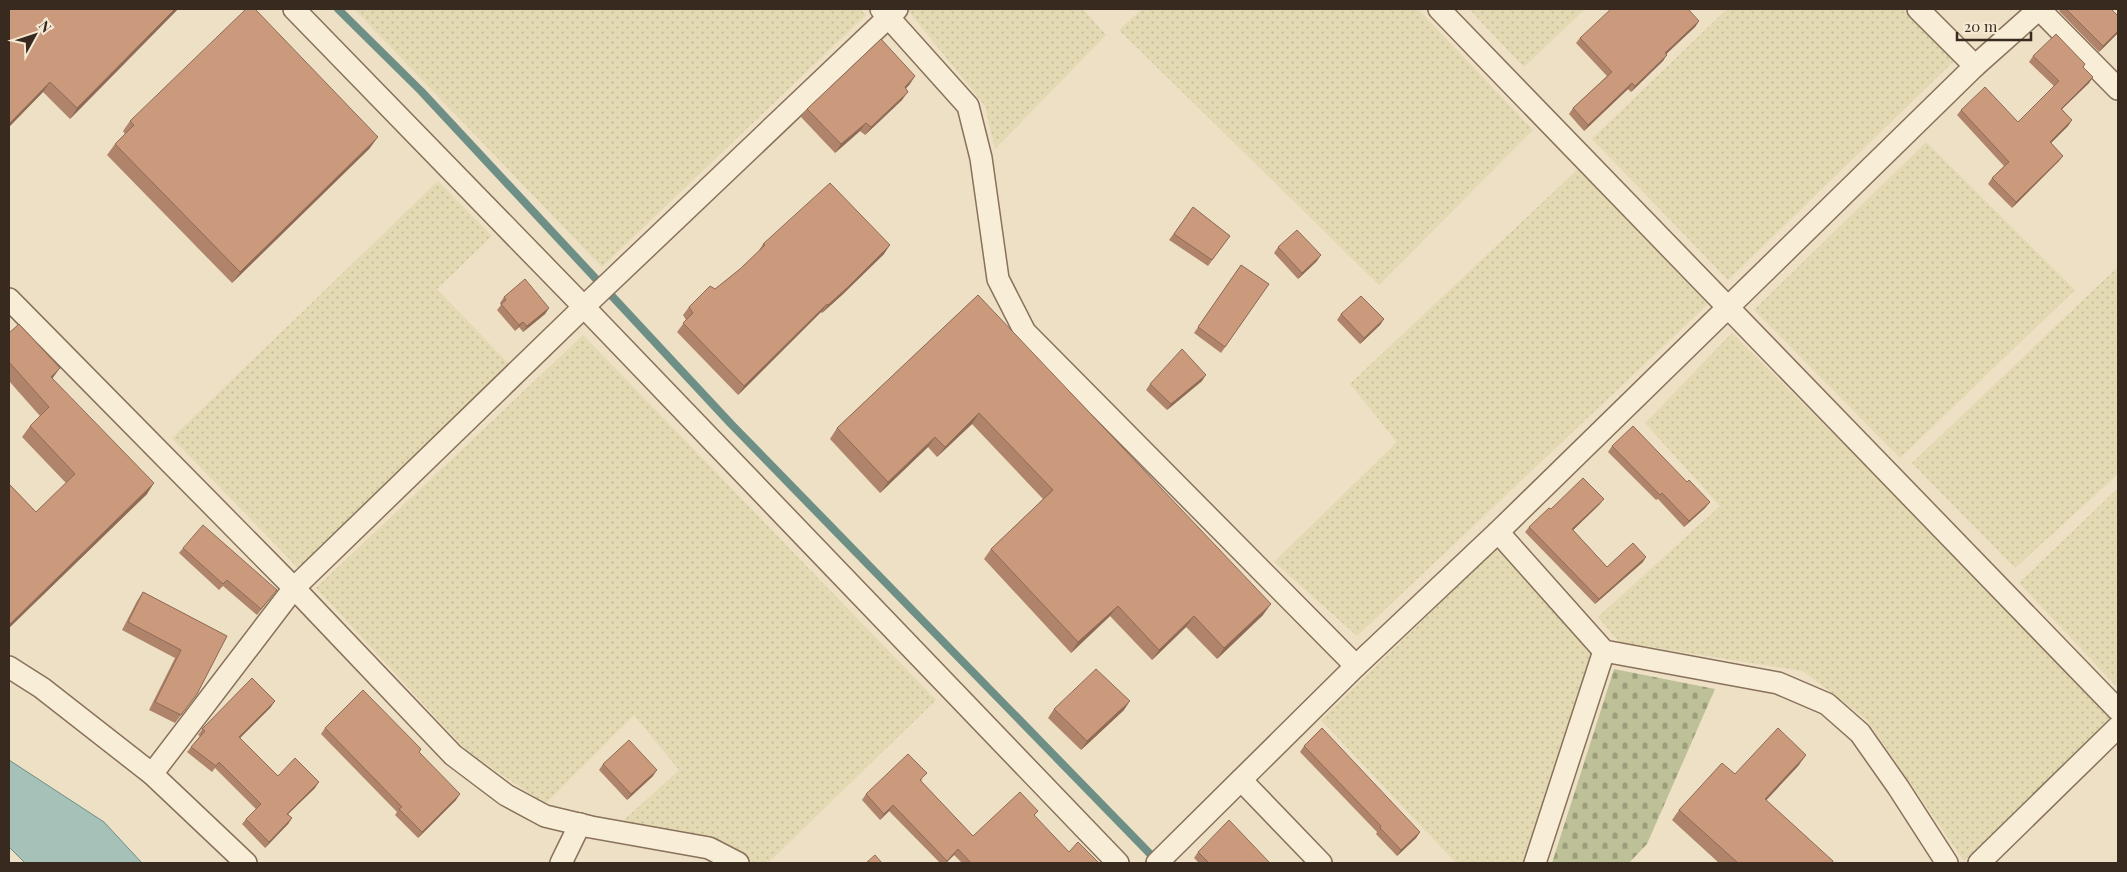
<svg xmlns="http://www.w3.org/2000/svg" width="2127" height="872" viewBox="0 0 2127 872" font-family="'Playfair Display',serif">
	<style>
		.farmland { fill: url(#farmland-dots) }
		.cemetery { fill: url(#cemetery-stones) }
		.water { fill: #a6c1b8; stroke: #6d8f86 }
		.lines { fill: none; stroke-linecap: round; stroke-linejoin: round }
		.stream { stroke: #6d8f86; stroke-width: 8 }
		.street-casing { stroke: #89715b; stroke-width: 24 }
		.street { stroke: #f8eed8; stroke-width: 21 }
		.wall { fill: #af846a }
		.shaded-wall { fill: #8e6b56 }
		.building { fill: #cb997b; stroke: #8e6b56 }
	</style>
	<defs>
		<pattern id="farmland-dots" width="8" height="8" patternUnits="userSpaceOnUse" patternTransform="scale(1.25)"><rect width="8" height="8" fill="#e3d9b2"/><path d="M2 2h.1M6 6h.1" fill="none" stroke="#c4ba99" stroke-width="1.8" stroke-linecap="round"/></pattern>
		<pattern id="cemetery-stones" width="16" height="16" patternUnits="userSpaceOnUse" patternTransform="scale(1.25)"><rect width="16" height="16" fill="#bec198"/><path d="M2 7V4a2 2 0 0 1 4 0v3zM10 15v-3a2 2 0 0 1 4 0v3z" fill="#9b9d7b"/></pattern>
	</defs>
	<rect width="100%" height="100%" fill="#eee0c5"/>
	<g class="farmland">
		<polygon points="354,9 860,9 866,15 602,267"/>
		<polygon points="907,9 1083,9 1106,35 995,149 985,106"/>
		<polygon points="1142,9 1418,9 1533,130 1379,285 1119,30"/>
		<polygon points="1469,9 1585,9 1524,67"/>
		<polygon points="1727,9 1903,9 1954,61 1728,280 1592,139"/>
		<polygon points="1926,142 2075,290 1900,458 1754,310"/>
		<polygon points="1578,169 1708,304 1357,636 1274,562 1397,442 1350,384"/>
		<polygon points="438,181 492,236 437,289 509,364 298,568 172,438"/>
		<polygon points="2118,267 2118,474 2015,568 1912,463"/>
		<polygon points="1732,333 2116,717 1964,861 1867,720 1803,671 1619,642 1598,617 1720,506 1645,423"/>
		<polygon points="583,335 936,700 768,863 753,863 731,849 622,822 679,770 634,715 545,804 467,751 316,588"/>
		<polygon points="2118,488 2118,688 2019,583"/>
		<polygon points="1498,547 1597,653 1525,863 1456,863 1321,720"/>
	</g>
	<polygon class="cemetery" points="1614,669 1715,689 1647,844 1629,863 1552,863"/>
	<polygon class="water" points="9,760 104,822 142,863 25,863 9,847"/>
	<g class="lines">
		<polyline class="stream" points="338,9 421,91 732,425 1158,862"/>
		<defs>
			<g id="street">
				<polyline points="294,9 584,307 1118,863"/>
				<polyline points="881,9 968,106 981,158 998,279 1025,332 1356,666"/>
				<polyline points="1439,9 2118,710"/>
				<polyline points="1918,9 1975,66"/>
				<polyline points="2039,9 2118,89"/>
				<polyline points="9,299 294,588 453,755 506,795 545,816 591,827 709,848 738,863"/>
				<polyline points="1498,532 1604,651 1778,683 1827,704 1860,733 1898,787 1947,863"/>
				<polyline points="9,667 42,688 152,774 246,863"/>
				<polyline points="152,774 294,588 592,299 897,9"/>
				<polyline points="1241,780 1321,863"/>
				<polyline points="561,863 580,824"/>
				<polyline points="1157,863 1356,666 1498,532 1975,66 2039,9"/>
				<polyline points="1535,863 1604,651"/>
				<polyline points="1979,863 2118,727"/>
			</g>
		</defs>
		<use href="#street" class="street-casing"/>
		<use href="#street" class="street"/>
	</g>
	<g class="wall">
		<polygon points="9,9 178,9 70,119 43,92 9,127"/>
		<polygon points="2061,9 2111,9 2118,33 2099,52 2059,11"/>
		<polygon points="1699,21 1695,27 1666,54 1663,61 1631,92 1628,89 1584,131 1569,114 1573,108 1607,76 1576,43 1580,38"/>
		<polygon points="2033,56 2085,64 2083,67 2093,77 2089,83 2062,109 2072,120 2068,126 2051,143 2063,156 2059,161 2012,208 1988,184 1992,178 2004,166 1957,115 1961,110 2018,122 2054,86 2029,62"/>
		<polygon points="910,84 906,88 902,100 865,135 860,131 835,153 801,117 807,109"/>
		<polygon points="130,121 370,148 232,283 107,155 115,144 125,134 123,131"/>
		<polygon points="1193,207 1230,236 1208,266 1169,240"/>
		<polygon points="763,244 884,254 842,295 822,313 821,312 738,395 677,332 686,320 683,315 689,307 715,289 740,269 758,252"/>
		<polygon points="1278,247 1317,261 1298,279 1274,253"/>
		<polygon points="1241,265 1269,284 1221,353 1194,333"/>
		<polygon points="978,295 1263,615 1217,659 1186,627 1152,660 1110,616 1071,653 984,559 991,549 1043,499 972,424 937,457 928,447 880,493 830,439 837,428"/>
		<polygon points="504,297 549,308 545,314 523,332 519,327 515,331 497,310 501,305 500,303"/>
		<polygon points="1341,314 1384,319 1380,325 1360,344 1337,320"/>
		<polygon points="9,333 52,379 147,494 9,628 9,484 36,512 66,483 22,437 30,426 40,416 9,381"/>
		<polygon points="1202,381 1167,410 1146,390 1150,384"/>
		<polygon points="1612,446 1687,482 1710,502 1705,508 1684,527 1658,499 1656,500 1608,452"/>
		<polygon points="1600,504 1573,530 1607,567 1643,562 1595,604 1525,532 1529,527 1551,509"/>
		<polygon points="183,548 273,595 257,615 223,586 219,590 179,553"/>
		<polygon points="143,592 227,636 197,694 175,723 149,710 175,658 122,630 137,601"/>
		<polygon points="271,707 240,738 278,776 315,788 288,814 292,818 288,824 265,848 242,824 246,819 256,809 215,768 212,772 187,752 200,736 198,735 204,727"/>
		<polygon points="1054,709 1124,710 1081,750 1048,718"/>
		<polygon points="325,728 421,749 419,752 456,800 418,838 395,815 397,812 321,734"/>
		<polygon points="1304,746 1420,832 1416,838 1397,856 1376,834 1377,832 1300,752"/>
		<polygon points="603,764 653,776 627,800 599,770"/>
		<polygon points="1799,765 1766,800 1832,863 1719,863 1672,820 1679,810 1735,774"/>
		<polygon points="923,779 921,781 973,836 1038,811 1034,816 1069,852 1099,863 962,863 954,855 946,863 940,863 889,811 880,820 862,800 866,794"/>
		<polygon points="1198,852 1270,863 1199,863 1194,858"/>
	</g>
	<g class="shaded-wall">
		<polygon points="175,9 178,9 70,119 77,108"/>
		<polygon points="1699,21 1695,27 1661,59 1665,53"/>
		<polygon points="2118,31 2118,33 2099,52 2103,46"/>
		<polygon points="1667,55 1663,61 1631,92 1635,86"/>
		<polygon points="915,76 910,84 899,96 905,87"/>
		<polygon points="2093,77 2089,83 2057,114 2061,109"/>
		<polygon points="50,82 43,92 9,127 9,124"/>
		<polygon points="1632,83 1628,89 1584,131 1588,125"/>
		<polygon points="908,92 902,100 865,135 871,127"/>
		<polygon points="2072,120 2068,126 2046,148 2050,142"/>
		<polygon points="866,123 860,131 835,153 841,144"/>
		<polygon points="378,137 370,148 232,283 240,272"/>
		<polygon points="2063,156 2059,161 2012,208 2016,202"/>
		<polygon points="890,245 884,254 842,295 822,313 828,305"/>
		<polygon points="1321,255 1317,261 1298,279 1302,273"/>
		<polygon points="827,304 821,312 738,395 744,386"/>
		<polygon points="549,308 545,314 523,332 527,326"/>
		<polygon points="1384,319 1380,325 1360,344 1364,338"/>
		<polygon points="523,322 519,327 515,331 519,325"/>
		<polygon points="60,368 52,379 51,377"/>
		<polygon points="1206,375 1202,381 1167,410 1171,404"/>
		<polygon points="979,413 972,424 937,457 945,447"/>
		<polygon points="935,437 928,447 880,493 888,482"/>
		<polygon points="154,483 147,494 9,628 9,625"/>
		<polygon points="1604,499 1600,504 1569,534 1572,529"/>
		<polygon points="1710,502 1705,508 1684,527 1689,521"/>
		<polygon points="1646,557 1643,562 1595,604 1599,599"/>
		<polygon points="1271,604 1263,615 1217,659 1224,648"/>
		<polygon points="1118,606 1110,616 1071,653 1078,642"/>
		<polygon points="1194,616 1186,627 1152,660 1159,650"/>
		<polygon points="275,701 271,707 235,743 239,737"/>
		<polygon points="1130,701 1124,710 1081,750 1087,741"/>
		<polygon points="1806,755 1799,765 1758,809 1765,799"/>
		<polygon points="657,770 653,776 627,800 631,794"/>
		<polygon points="319,782 315,788 283,819 287,814"/>
		<polygon points="460,794 456,800 418,838 422,832"/>
		<polygon points="893,805 889,811 880,820 884,814"/>
		<polygon points="292,818 288,824 265,848 269,842"/>
		<polygon points="1420,832 1416,838 1397,856 1401,850"/>
		<polygon points="958,849 954,855 946,863 945,863"/>
	</g>
	<g class="building">
		<polygon points="9,9 175,9 77,108 50,82 9,124"/>
		<polygon points="246,9 255,9 378,137 240,272 115,144 134,125 130,121"/>
		<polygon points="1611,9 1688,9 1699,21 1665,53 1667,55 1635,86 1632,83 1588,125 1573,108 1612,72 1580,38"/>
		<polygon points="2066,9 2111,9 2118,16 2118,31 2103,46"/>
		<polygon points="2056,34 2085,64 2083,67 2093,77 2061,109 2072,120 2050,142 2063,156 2016,202 1992,178 2009,162 1961,110 1985,87 2018,122 2059,81 2033,56"/>
		<polygon points="881,39 915,76 905,87 908,92 871,127 866,123 841,144 807,109"/>
		<polygon points="830,183 890,245 848,287 828,305 827,304 744,386 683,323 693,313 689,307 710,286 715,289 740,269 765,245 763,244"/>
		<polygon points="1193,207 1230,236 1212,260 1174,234"/>
		<polygon points="1297,230 1321,255 1302,273 1278,247"/>
		<polygon points="1241,265 1269,284 1225,347 1198,327"/>
		<polygon points="525,279 549,308 527,326 523,322 519,325 501,304 506,300 504,297"/>
		<polygon points="978,295 1271,604 1224,648 1194,616 1159,650 1118,606 1078,642 991,549 1053,490 979,413 945,447 935,437 888,482 837,428"/>
		<polygon points="1361,296 1384,319 1364,338 1341,314"/>
		<polygon points="19,324 60,368 51,377 154,483 9,625 9,484 36,512 75,474 30,426 49,407 9,362 9,333"/>
		<polygon points="1182,349 1206,375 1171,404 1150,384"/>
		<polygon points="1633,426 1687,482 1689,480 1710,502 1689,521 1662,493 1660,495 1612,446"/>
		<polygon points="1583,478 1604,499 1572,529 1607,567 1633,543 1646,557 1599,599 1529,527 1549,508 1551,509"/>
		<polygon points="203,525 277,590 261,609 227,580 223,584 183,548"/>
		<polygon points="143,592 227,636 197,694 181,715 155,702 181,650 128,622"/>
		<polygon points="1096,669 1130,701 1087,741 1054,709"/>
		<polygon points="252,678 275,701 239,737 278,776 295,758 319,782 287,814 292,818 269,842 246,819 261,804 219,762 216,766 191,747 205,731 202,729 204,727"/>
		<polygon points="363,690 421,749 419,752 460,794 422,832 399,809 402,807 325,728"/>
		<polygon points="1322,728 1420,832 1401,850 1380,828 1381,826 1304,746"/>
		<polygon points="1778,728 1806,755 1765,799 1833,861 1832,863 1738,863 1679,810 1722,763 1735,774"/>
		<polygon points="629,740 657,770 631,794 603,764"/>
		<polygon points="908,754 927,773 920,780 973,836 1020,792 1038,811 1034,815 1069,852 1078,842 1099,863 971,863 958,849 947,861 893,805 884,814 866,794"/>
		<polygon points="1229,820 1270,863 1209,863 1198,852"/>
		<polygon points="875,855 882,863 866,863"/>
	</g>
	<rect width="2127" height="872" fill="none" stroke="#392a1f" stroke-width="20"/>
	<g transform="translate(35 35) rotate(50)" stroke="#f5ead4" stroke-width="4" paint-order="stroke">
	<path d="M0-4L9 19L0 12L-9 19Z" fill="#392a1f"/>
	<text y="-8" font-size="14" font-weight="bold" text-anchor="middle" fill="#392a1f">N</text>
	</g>
	<path d="M1957 32v8h74v-8" fill="none" stroke="#392a1f" stroke-width="2.5"/>
	<text x="1964" y="32" font-size="15" fill="#392a1f" stroke="#f5ead4" stroke-width="4" paint-order="stroke">20 m</text>
</svg>
